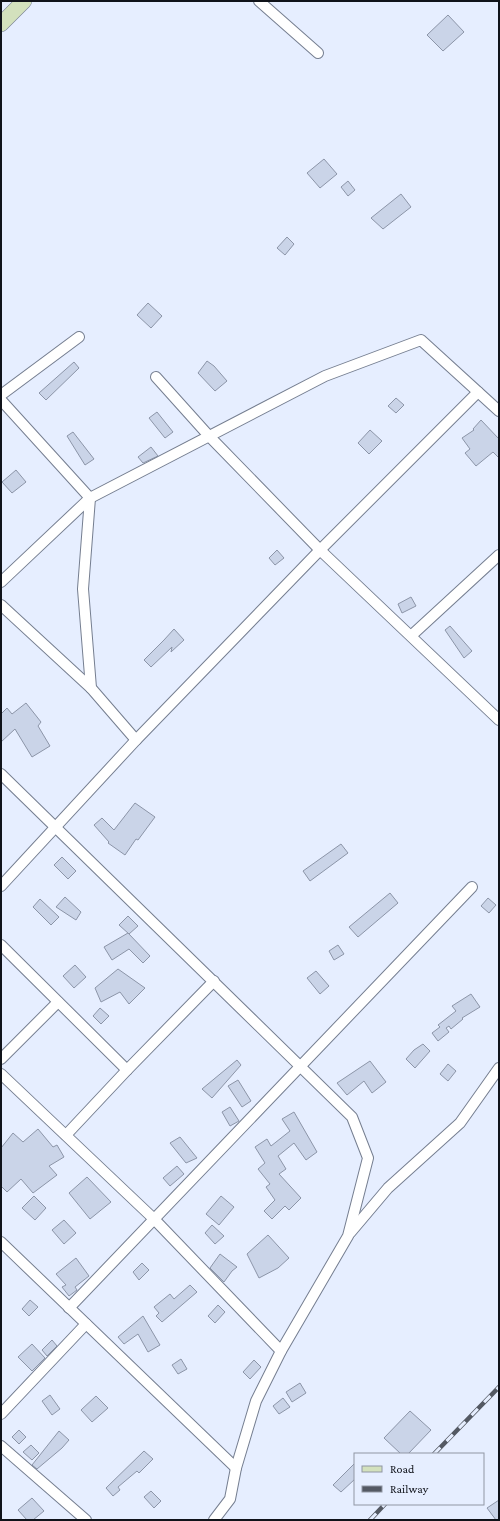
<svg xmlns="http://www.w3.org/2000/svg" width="500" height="1521" viewBox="0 0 500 1521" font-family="'Crimson Pro',serif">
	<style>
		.building { fill: #cad4e8; stroke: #8c95a8 }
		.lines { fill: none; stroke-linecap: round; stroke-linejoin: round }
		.minor-casing { stroke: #757e90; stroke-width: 12 }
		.secondary-casing { stroke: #757e90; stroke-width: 16 }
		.minor { stroke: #fff; stroke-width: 10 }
		.secondary { stroke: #d3e1bd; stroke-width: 15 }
		.rail-casing { stroke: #545963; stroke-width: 4.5 }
		.rail { stroke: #e6eeff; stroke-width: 3; stroke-dasharray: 9; stroke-linecap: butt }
	</style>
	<rect width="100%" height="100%" fill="#e6eeff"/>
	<g class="building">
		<polygon points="448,15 464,32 443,51 427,35"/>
		<polygon points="324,159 337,174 320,188 307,173"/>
		<polygon points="348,181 355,190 348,196 341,187"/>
		<polygon points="401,194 411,207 383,229 371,218"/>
		<polygon points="287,237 294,244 285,255 277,248"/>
		<polygon points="148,303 162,316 151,328 137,315"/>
		<polygon points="207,361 214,366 227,381 215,391 198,373"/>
		<polygon points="74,362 79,368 46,400 39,393"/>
		<polygon points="396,398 404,405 396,413 388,406"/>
		<polygon points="157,412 173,432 165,438 149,418"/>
		<polygon points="481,420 499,439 499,458 493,452 476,466 465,453 470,449 462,438 474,430 473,429"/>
		<polygon points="370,430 382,441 369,454 358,443"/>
		<polygon points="73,432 94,459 85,465 67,436"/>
		<polygon points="151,447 158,456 143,463 138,457"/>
		<polygon points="16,470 26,482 12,493 2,482"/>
		<polygon points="277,550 284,558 275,565 269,558"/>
		<polygon points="411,597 416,606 402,613 398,604"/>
		<polygon points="450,626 472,651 464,658 445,630"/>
		<polygon points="174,629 184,640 171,652 172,647 151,667 144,660 164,640"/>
		<polygon points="26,703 41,722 38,726 50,746 32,757 15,729 1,742 1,714 7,708 12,714"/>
		<polygon points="135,803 155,817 138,840 136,839 125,855 108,843 109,842 94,825 102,818 114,830"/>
		<polygon points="341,844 348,853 310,881 303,871"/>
		<polygon points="62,857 76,871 68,879 54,865"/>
		<polygon points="390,893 398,903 358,937 349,927"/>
		<polygon points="65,897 81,912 76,920 56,907"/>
		<polygon points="488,898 496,905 489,913 481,906"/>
		<polygon points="40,899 59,917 51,925 33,907"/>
		<polygon points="128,916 138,926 129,934 119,925"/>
		<polygon points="128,933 150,956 143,963 129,949 112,960 104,947"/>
		<polygon points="338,945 344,954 334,960 329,951"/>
		<polygon points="75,965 86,977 74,988 63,976"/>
		<polygon points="118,969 145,988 129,1004 120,992 101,1002 95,988"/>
		<polygon points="316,971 329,986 320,994 307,978"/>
		<polygon points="471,994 480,1007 462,1018 463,1019 451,1029 449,1026 446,1028 449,1032 438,1041 432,1033 440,1027 438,1025 456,1011 452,1006"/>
		<polygon points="100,1008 109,1016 101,1024 93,1016"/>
		<polygon points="423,1044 430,1051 415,1068 406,1059 414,1050"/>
		<polygon points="237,1060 241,1065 212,1098 202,1089"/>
		<polygon points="370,1061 386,1082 372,1093 364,1081 347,1095 337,1083"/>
		<polygon points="448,1064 456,1071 448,1081 440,1074"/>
		<polygon points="238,1080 251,1101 242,1107 228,1086"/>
		<polygon points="230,1107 239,1121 230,1126 222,1112"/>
		<polygon points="294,1112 317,1152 306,1160 294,1143 278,1156 286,1169 279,1174 301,1198 289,1210 285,1206 272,1219 264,1211 275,1200 266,1187 270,1184 258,1169 265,1163 255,1147 267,1139 271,1146 290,1131 282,1119"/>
		<polygon points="38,1129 53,1147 57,1145 64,1157 49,1166 57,1175 33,1193 21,1179 7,1192 1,1186 1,1148 13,1133 23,1142"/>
		<polygon points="180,1137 197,1158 186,1163 170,1143"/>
		<polygon points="177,1166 184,1174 170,1186 163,1178"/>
		<polygon points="87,1177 111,1202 90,1219 69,1193"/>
		<polygon points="34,1196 46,1208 35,1220 22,1208"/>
		<polygon points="221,1196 234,1207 219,1225 206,1214"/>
		<polygon points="64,1220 76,1233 64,1244 52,1230"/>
		<polygon points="212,1225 224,1236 215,1244 205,1233"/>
		<polygon points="268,1235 289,1258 278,1268 259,1278 247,1254"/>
		<polygon points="220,1254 237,1267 232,1271 224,1282 210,1268"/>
		<polygon points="76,1258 89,1276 75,1287 77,1290 69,1296 62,1287 66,1285 56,1274"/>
		<polygon points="142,1263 149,1270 139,1280 133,1272"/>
		<polygon points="190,1285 197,1292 162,1322 156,1316 159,1313 154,1307 170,1294 174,1299"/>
		<polygon points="30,1300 38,1307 29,1316 22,1309"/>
		<polygon points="218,1305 225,1312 215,1323 208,1316"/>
		<polygon points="143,1316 160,1345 148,1352 138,1334 124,1344 118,1337"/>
		<polygon points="52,1340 57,1346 47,1356 42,1350"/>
		<polygon points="32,1344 45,1358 32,1371 18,1357"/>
		<polygon points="181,1359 187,1369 178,1374 172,1365"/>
		<polygon points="254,1360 261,1367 250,1379 243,1372"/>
		<polygon points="300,1383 306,1393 292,1402 286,1392"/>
		<polygon points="50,1395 60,1409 52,1415 42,1401"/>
		<polygon points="96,1396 108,1408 92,1422 81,1410"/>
		<polygon points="283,1398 290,1407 279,1414 273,1406"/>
		<polygon points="410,1411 431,1430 408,1454 401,1454 384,1438"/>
		<polygon points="19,1430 26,1437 19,1444 12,1437"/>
		<polygon points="59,1431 69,1440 62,1448 37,1469 32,1465"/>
		<polygon points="31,1445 39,1453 32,1460 23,1452"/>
		<polygon points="144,1451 153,1459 139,1473 137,1471 118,1487 120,1490 113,1496 106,1488"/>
		<polygon points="355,1463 355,1479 341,1492 333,1485"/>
		<polygon points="151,1491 161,1501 154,1508 144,1497"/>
		<polygon points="32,1498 44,1511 33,1520 27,1520 18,1510"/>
		<polygon points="499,1500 499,1520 496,1520 487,1508"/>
	</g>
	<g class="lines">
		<defs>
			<g id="minor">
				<polyline points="259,1 318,53"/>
				<polyline points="156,377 209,436 320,550 499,720"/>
				<polyline points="1,395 79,337"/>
				<polyline points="1,400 90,498 83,589 91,688 136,740"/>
				<polyline points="1,582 90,498 325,376 421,340 499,411"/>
				<polyline points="1,605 91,688"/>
				<polyline points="412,635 499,555"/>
				<polyline points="1,774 352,1117 368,1158 348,1236 281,1351 256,1401 236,1468 230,1499 214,1520"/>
				<polyline points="1,886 136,740 320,550 478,392"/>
				<polyline points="1,945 127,1070"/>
				<polyline points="1,1059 58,1002"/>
				<polyline points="1,1074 154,1219 281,1351"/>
				<polyline points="66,1135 127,1070 214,981"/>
				<polyline points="350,1233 388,1188 460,1123 499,1068"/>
				<polyline points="1,1242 236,1468"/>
				<polyline points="69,1308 472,887"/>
				<polyline points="1,1414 86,1324"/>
				<polyline points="1,1446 86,1520"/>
			</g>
			<polyline id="secondary" points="1,24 24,1"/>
		</defs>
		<use href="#minor" class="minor-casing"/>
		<use href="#secondary" class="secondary-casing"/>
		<use href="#minor" class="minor"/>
		<use href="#secondary" class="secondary"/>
		<defs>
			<g id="rail">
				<polyline points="434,1454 499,1387"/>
				<polyline points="370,1520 385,1504"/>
			</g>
		</defs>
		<use href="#rail" class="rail-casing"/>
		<use href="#rail" class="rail"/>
	</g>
	<rect width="500" height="1521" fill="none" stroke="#10131a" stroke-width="4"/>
	<rect x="354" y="1453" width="130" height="52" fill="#e6eeff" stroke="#9096a3"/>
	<rect x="362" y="1466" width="20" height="6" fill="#d3e1bd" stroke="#9096a3"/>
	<text x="390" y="1473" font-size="12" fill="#10131a">Road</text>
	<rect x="362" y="1486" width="20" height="6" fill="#545963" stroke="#9096a3"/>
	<text x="390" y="1493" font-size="12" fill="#10131a">Railway</text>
</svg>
